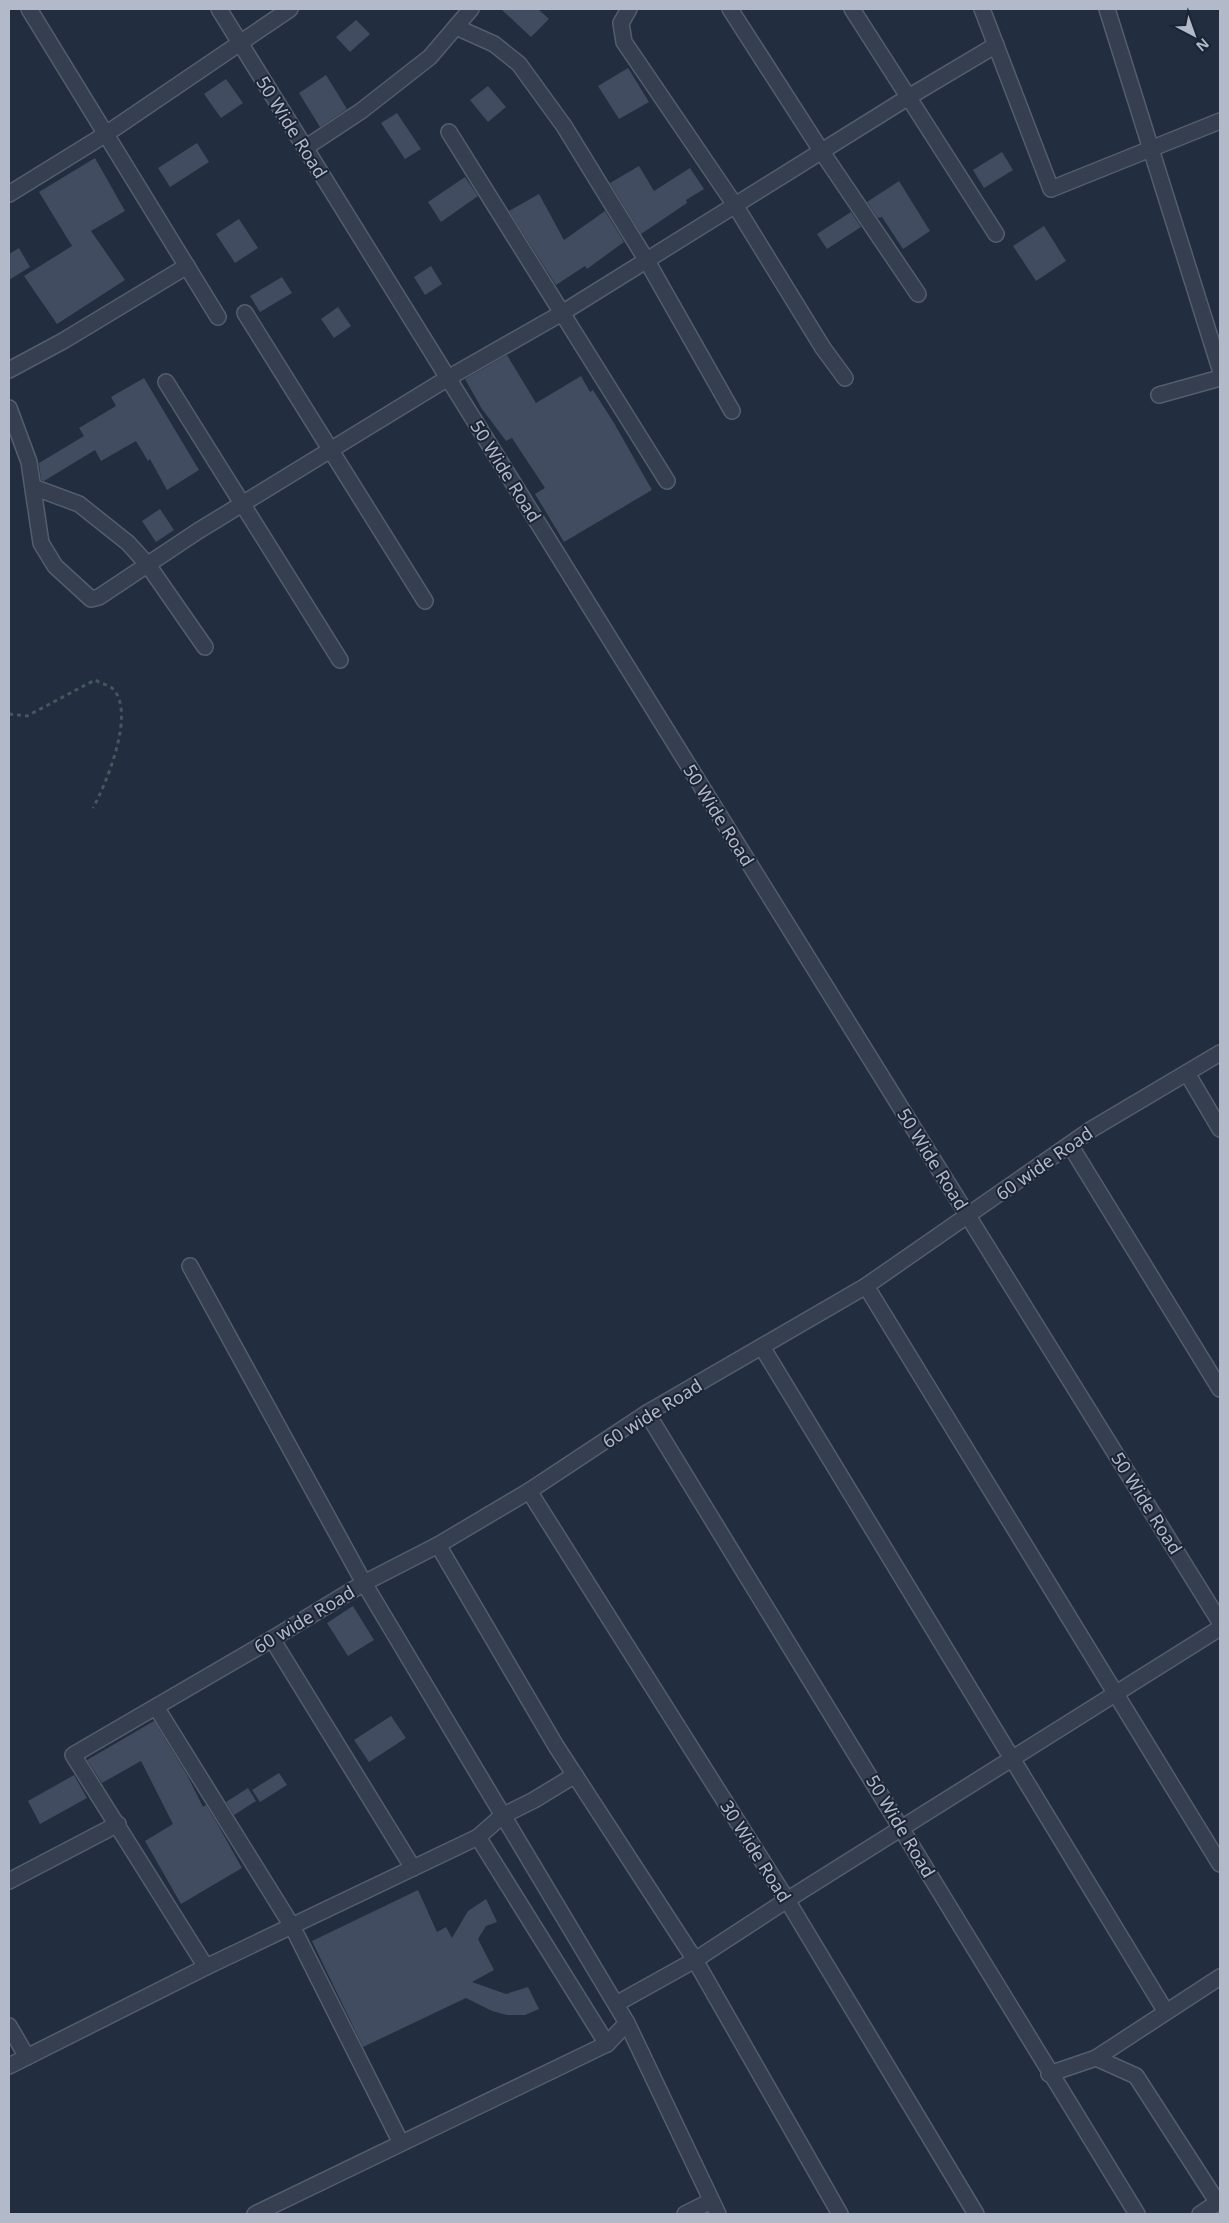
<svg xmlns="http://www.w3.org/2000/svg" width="1229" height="2223" viewBox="0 0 1229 2223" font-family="'Noto Sans',sans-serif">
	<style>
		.building { fill: #414c61 }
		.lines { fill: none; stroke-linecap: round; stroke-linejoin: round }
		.street-casing { stroke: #545d6d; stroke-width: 18 }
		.path { stroke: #42585d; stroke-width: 3; stroke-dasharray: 4 4; stroke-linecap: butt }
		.street { stroke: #363f4f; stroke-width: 15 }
		.labels { text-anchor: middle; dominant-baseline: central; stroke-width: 4; stroke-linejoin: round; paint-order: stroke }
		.street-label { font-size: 18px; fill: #b2baca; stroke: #1b2434 }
	</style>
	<rect width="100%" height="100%" fill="#222d3f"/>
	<g class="building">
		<polygon points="501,9 538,9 549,19 531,37"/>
		<polygon points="356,20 370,34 350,52 336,37"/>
		<polygon points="628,68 649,102 619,119 598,86"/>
		<polygon points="326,75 347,109 320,127 299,93"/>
		<polygon points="226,79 243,103 221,118 204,94"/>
		<polygon points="488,86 506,107 488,122 470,100"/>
		<polygon points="397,113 421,149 405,159 381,123"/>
		<polygon points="197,143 209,162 170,187 158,168"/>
		<polygon points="1002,152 1013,170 984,188 973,170"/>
		<polygon points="95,158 125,211 91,231 125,280 57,324 24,276 72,246 39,192"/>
		<polygon points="639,166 654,191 690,168 704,189 686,200 687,203 641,234 610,183"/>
		<polygon points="465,177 478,196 441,222 428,202"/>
		<polygon points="899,181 930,231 903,249 882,217 878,218 867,202"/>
		<polygon points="539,194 564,240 605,211 624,242 587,269 585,266 556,285 509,211"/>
		<polygon points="851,212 861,227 827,249 817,234"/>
		<polygon points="239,219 258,248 235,263 216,234"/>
		<polygon points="1044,226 1066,261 1036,281 1013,246"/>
		<polygon points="19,248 30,267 9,280 9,254"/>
		<polygon points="431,266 442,284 425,295 414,277"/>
		<polygon points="282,277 292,293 260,312 250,296"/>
		<polygon points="338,307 351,326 334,338 321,319"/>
		<polygon points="507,355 536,403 581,376 590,392 593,390 614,423 652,490 564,542 535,494 545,488 512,438 506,441 482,409 465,379"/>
		<polygon points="144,378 199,470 167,490 150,459 148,461 136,441 101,461 95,450 44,481 41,480 39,463 84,436 79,428 116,406 111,397"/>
		<polygon points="160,509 174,530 156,542 142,521"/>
		<polygon points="353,1606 374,1640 348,1656 327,1623"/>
		<polygon points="391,1716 406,1738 369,1762 354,1740"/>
		<polygon points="154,1721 187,1775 203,1807 206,1805 218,1825 242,1868 181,1904 145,1841 173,1824 141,1761 102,1783 87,1760"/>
		<polygon points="279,1773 287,1785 260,1802 252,1790"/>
		<polygon points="74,1775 87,1798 40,1824 28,1801"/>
		<polygon points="248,1788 256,1801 234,1815 226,1802"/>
		<polygon points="418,1890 437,1932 446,1927 452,1938 468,1911 486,1899 497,1922 486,1926 478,1939 494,1970 472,1982 506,1994 528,1987 539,2009 525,2015 507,2015 492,2011 466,1998 363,2047 312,1941"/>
	</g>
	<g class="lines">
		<defs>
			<g id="street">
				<polyline points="29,9 218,317"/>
				<polyline points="219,9 1220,1622"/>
				<polyline points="629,9 621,23 624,42 735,205 823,348 845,378"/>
				<polyline points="730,9 822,152 918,294"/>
				<polyline points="852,9 996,234"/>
				<polyline points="982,9 1051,189 1220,121"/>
				<polyline points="1107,9 1220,369"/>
				<polyline points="456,27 494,44 519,64 564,126 647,261 732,411"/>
				<polyline points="449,132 667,481"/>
				<polyline points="305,148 361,111 430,57 471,9"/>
				<polyline points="9,194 106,134 290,9"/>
				<polyline points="245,313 425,601"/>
				<polyline points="9,370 63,341 187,266"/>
				<polyline points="166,382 340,660"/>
				<polyline points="1159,395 1220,378"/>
				<polyline points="9,408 29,462 41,543 55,566 91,599 99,597 198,531 448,378 562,313 907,98 996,45"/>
				<polyline points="33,487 79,504 128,543 148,565 205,647"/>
				<polyline points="1187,1073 1220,1129"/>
				<polyline points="1070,1145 1220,1389"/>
				<polyline points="190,1266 364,1583 627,2023 718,2214"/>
				<polyline points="866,1286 1220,1864"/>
				<polyline points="762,1347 1166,2012"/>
				<polyline points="647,1413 1137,2214"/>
				<polyline points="529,1491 787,1900 976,2214"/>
				<polyline points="438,1545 556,1746 695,1960 840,2214"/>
				<polyline points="272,1639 413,1868"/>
				<polyline points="156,1707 292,1926 401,2143"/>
				<polyline points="478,1837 607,2044"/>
				<polyline points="9,1881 118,1824"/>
				<polyline points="206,1967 73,1755 272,1639 364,1583 438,1545 529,1491 647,1413 866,1286 1092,1129 1220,1053"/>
				<polyline points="616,2004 695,1960 787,1900 1220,1628"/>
				<polyline points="9,2026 27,2057"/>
				<polyline points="1096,2058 1220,1977"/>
				<polyline points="9,2066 206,1967 478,1837 502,1816 534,1800 575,1775"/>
				<polyline points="1049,2074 1096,2058 1136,2076 1218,2203"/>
				<polyline points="255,2214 607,2044 627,2023"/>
				<polyline points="685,2214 711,2201"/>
				<polyline points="1200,2214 1220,2201"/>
			</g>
		</defs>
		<use href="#street" class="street-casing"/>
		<path class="path" d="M9 714 27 716 95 680C100 683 108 685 112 688 137 711 106 784 93 808"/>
		<use href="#street" class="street"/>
	</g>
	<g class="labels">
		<g class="street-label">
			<text transform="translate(292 127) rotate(58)">50 Wide Road</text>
			<text transform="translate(506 471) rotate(58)">50 Wide Road</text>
			<text transform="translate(719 815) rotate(58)">50 Wide Road</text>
			<text transform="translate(933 1159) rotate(58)">50 Wide Road</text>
			<text transform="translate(1044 1163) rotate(-35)">60 wide Road</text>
			<text transform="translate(652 1413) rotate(-32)">60 wide Road</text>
			<text transform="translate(1147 1503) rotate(58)">50 Wide Road</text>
			<text transform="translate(304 1619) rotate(-31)">60 wide Road</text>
			<text transform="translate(901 1826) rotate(59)">50 Wide Road</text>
			<text transform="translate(756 1851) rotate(58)">30 Wide Road</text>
		</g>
	</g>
	<rect width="1229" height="2223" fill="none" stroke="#b2baca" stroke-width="20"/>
	<g transform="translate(1194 35) rotate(139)" stroke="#1b2434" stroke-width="4" paint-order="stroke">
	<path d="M0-4L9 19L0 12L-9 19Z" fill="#b2baca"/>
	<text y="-8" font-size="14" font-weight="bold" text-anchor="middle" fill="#b2baca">N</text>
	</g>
</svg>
